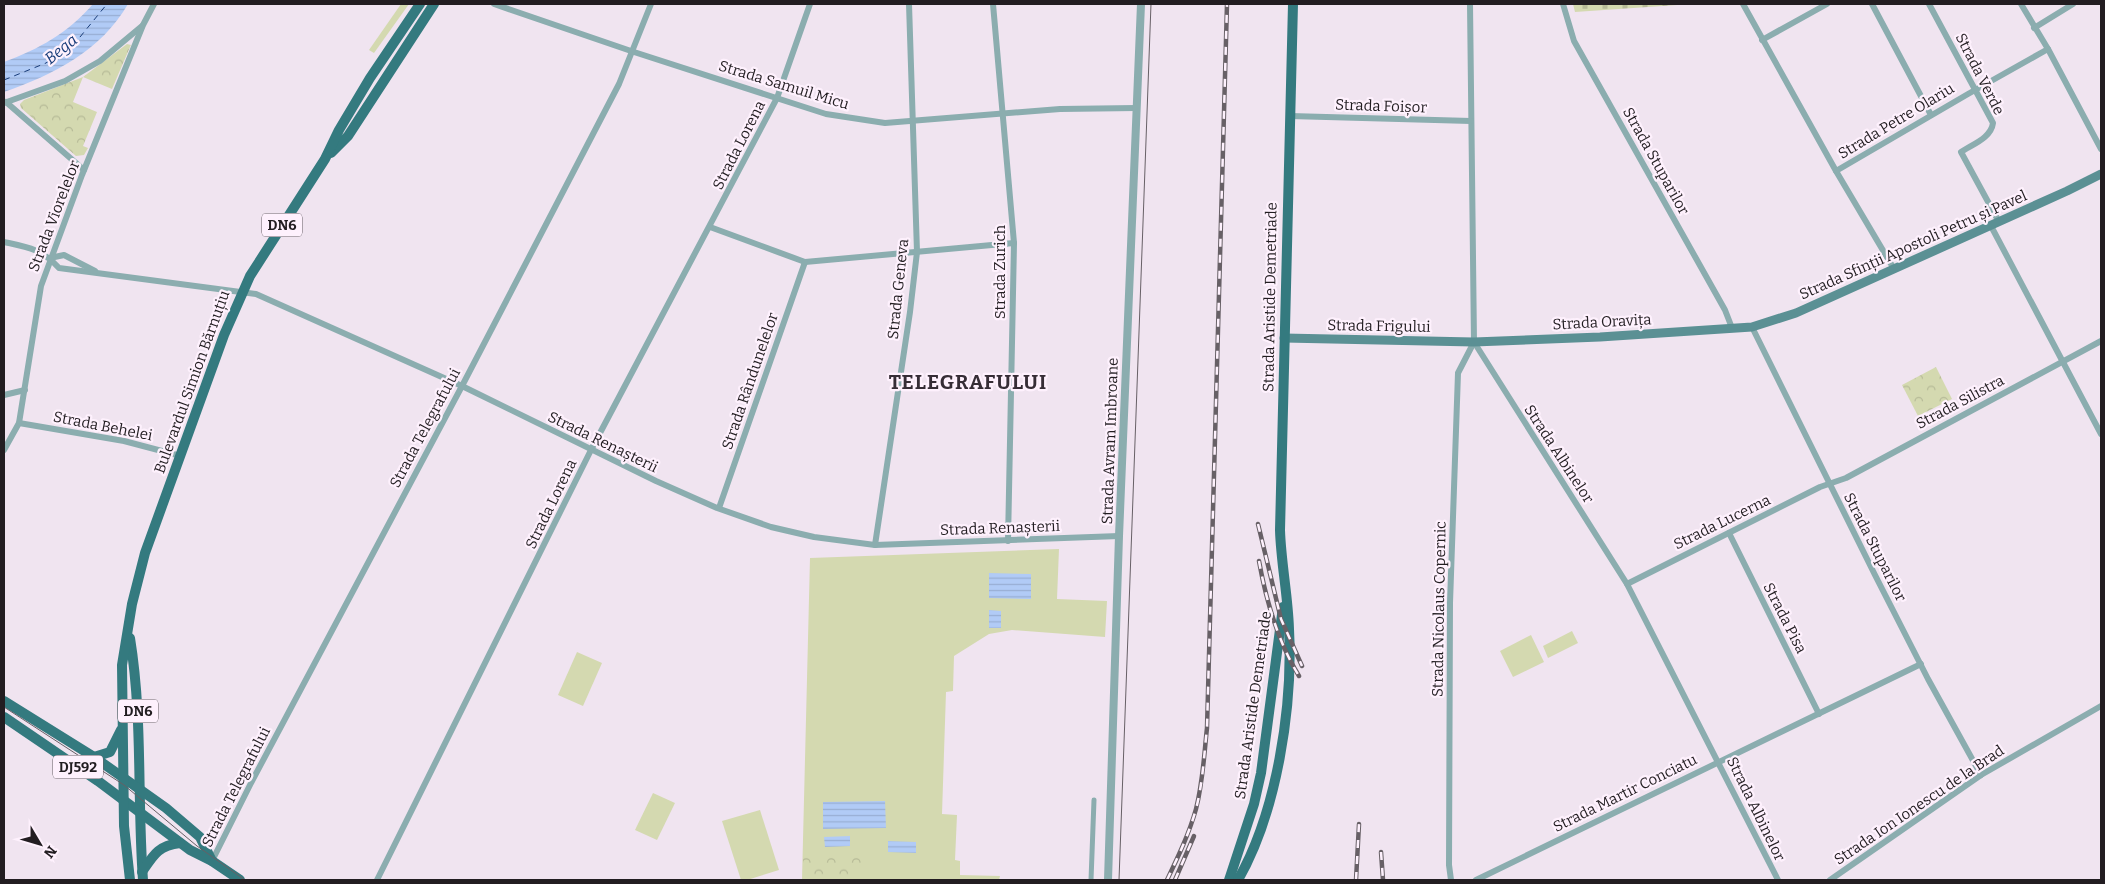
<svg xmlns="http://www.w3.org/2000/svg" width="2105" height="884" viewBox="0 0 2105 884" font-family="Bitter,serif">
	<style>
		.green { fill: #d4d9b0 }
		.forest { fill: url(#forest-crowns) }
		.cemetery { fill: url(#cemetery-stones) }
		.water { fill: url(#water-rules) }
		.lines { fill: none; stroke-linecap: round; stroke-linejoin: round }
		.ferry { stroke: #183c79; stroke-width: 1; stroke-dasharray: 6 5; stroke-linecap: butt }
		.pedestrian { stroke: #8badaf; stroke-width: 5 }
		.minor { stroke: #8badaf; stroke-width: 6 }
		.tertiary { stroke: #8badaf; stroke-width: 8 }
		.secondary { stroke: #5b9094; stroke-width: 9 }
		.primary { stroke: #347a7f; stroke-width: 10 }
		.tram { stroke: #676066; stroke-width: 1 }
		.rail-casing { stroke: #676066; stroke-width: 4.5 }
		.rail { stroke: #fef1fd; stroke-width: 2.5; stroke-dasharray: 8; stroke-linecap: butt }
		.labels { text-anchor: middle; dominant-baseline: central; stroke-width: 4.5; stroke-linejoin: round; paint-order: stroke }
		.shield { fill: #fef1fd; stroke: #645d63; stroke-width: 1 }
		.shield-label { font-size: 14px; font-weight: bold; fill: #221d21 }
		.street-label { font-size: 15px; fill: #221d21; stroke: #fef1fd }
		.water-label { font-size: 16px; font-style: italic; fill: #183c79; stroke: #fef1fd }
		.district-label { font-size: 20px; font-weight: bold; letter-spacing: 1px; fill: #362d36; stroke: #fef1fd }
	</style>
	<defs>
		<pattern id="forest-crowns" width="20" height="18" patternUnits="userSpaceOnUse" patternTransform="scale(1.25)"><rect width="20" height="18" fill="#d4d9b0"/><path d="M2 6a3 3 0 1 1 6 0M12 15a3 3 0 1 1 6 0" fill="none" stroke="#b6ba97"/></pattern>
		<pattern id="cemetery-stones" width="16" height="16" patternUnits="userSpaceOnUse" patternTransform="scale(1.25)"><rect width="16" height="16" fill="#d4d9b0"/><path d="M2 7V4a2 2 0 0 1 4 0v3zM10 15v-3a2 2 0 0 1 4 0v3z" fill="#b6ba97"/></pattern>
		<pattern id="water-rules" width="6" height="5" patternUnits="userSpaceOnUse" patternTransform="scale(1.25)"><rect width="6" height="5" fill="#b1cbf6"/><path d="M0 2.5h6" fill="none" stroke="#98aed3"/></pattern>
	</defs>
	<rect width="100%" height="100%" fill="#f0e4f0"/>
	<g class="green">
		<polygon points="401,4 409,4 374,53 369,50"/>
		<polygon points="1059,549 1057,599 1107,601 1105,637 1012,630 989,634 954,656 953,691 946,692 942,814 957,815 955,860 960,861 960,875 1000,876 999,880 802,880 810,558"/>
		<polygon points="1572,631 1578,643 1548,658 1543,646"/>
		<polygon points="1531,635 1544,662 1513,677 1500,651"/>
		<polygon points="577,652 602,663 583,706 558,695"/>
		<polygon points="653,793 675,803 657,840 635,830"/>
		<polygon points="760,810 779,870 747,880 741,880 722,821"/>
	</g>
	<g class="forest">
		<polygon points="127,44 131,45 130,47 112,89 83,77 73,102 97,112 83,146 88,148 84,155 76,156 21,108 20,104 24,100 83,77"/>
		<polygon points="1936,367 1952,399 1918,416 1902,385"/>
		<polygon points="861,856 861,880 803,880 803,857"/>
	</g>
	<polygon class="cemetery" points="1573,4 1692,4 1575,12"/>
	<g class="water">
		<path d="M93 4H128C101 51 53 75 4 92V62C39 49 68 33 93 4Z"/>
		<polygon points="989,573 1031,574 1031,599 989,598"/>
		<polygon points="989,610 1001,611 1001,628 989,628"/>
		<polygon points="885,801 886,828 823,829 823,802"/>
		<polygon points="850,836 850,846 825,847 824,837"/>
		<polygon points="888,841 916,842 916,853 888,852"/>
	</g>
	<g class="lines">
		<polyline class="ferry" points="4,80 46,63 80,37 107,4"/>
		<polyline class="pedestrian" points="1091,880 1094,800"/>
		<g class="minor">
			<polyline points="494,4 634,52 826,114 885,123 1060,109 1136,108"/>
			<polyline points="993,4 1014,243 1008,541"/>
			<polyline points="1470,4 1474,342 1627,584 1778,880"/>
			<polyline points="1563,4 1574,41 1725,310 1732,328"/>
			<polyline points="1743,4 1836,171 1894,269"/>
			<polyline points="1872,4 1931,115"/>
			<path d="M1929 4 1993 123C1991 138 1973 144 1961 152L1999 222"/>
			<polyline points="2021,4 2048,49 2101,149"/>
			<polyline points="2034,28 2073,4"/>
			<polyline points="1762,40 1827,4"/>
			<polyline points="6,102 84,170"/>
			<polyline points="4,103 65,81 100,61 142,26"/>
			<polyline points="1290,116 1471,121"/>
			<polyline points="1836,171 1968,94 2048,49"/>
			<polyline points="1991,226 2101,434"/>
			<polyline points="710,227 805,262 1014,243"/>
			<path d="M4 242C27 247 42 249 59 268L256 294 462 386 656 481 717 508 771 527 814 537 875 545 1119 536"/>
			<polyline points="50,258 64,255 95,271"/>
			<polyline points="1752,327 1875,575 1928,679 1981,775"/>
			<polyline points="4,395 25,390"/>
			<polyline points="19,423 124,441 181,456"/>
			<polyline points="4,450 19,423 41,286 82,175 143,25 154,4"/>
			<polyline points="719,508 805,262"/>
			<polyline points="1729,533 1819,714"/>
			<polyline points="875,545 910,312 917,252 909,4"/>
			<polyline points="1627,584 1820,487 1846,478 2101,341"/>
			<polyline points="212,861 251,783 462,386 619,84 651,4"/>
			<polyline points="377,880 591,450 777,98 810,4"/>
			<polyline points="1451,880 1449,865 1450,603 1458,373 1474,342"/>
			<polyline points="1476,880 1921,664"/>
			<polyline points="1830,880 1981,775 2101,706"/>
		</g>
		<polyline class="tertiary" points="1108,880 1119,536 1141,4"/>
		<polyline class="secondary" points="1284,338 1474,342 1600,337 1752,327 1796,313 2067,191 2101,174"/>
		<g class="primary">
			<polyline points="331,153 348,136 434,4"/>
			<path d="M130 638C143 718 137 799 143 880"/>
			<polyline points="4,701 94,757 166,808 200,837 212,861"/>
			<polyline points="4,717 98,781 190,850 212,861 240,880"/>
			<polyline points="94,757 110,752 121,730"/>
			<path d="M142 872C154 854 158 846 180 843"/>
			<polyline points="130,880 124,826 122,665 132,604 145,553 224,335 250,276 325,159 339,130 370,78 420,4"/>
			<polyline points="1229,880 1254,804 1261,773 1283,607"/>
			<path d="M1238 880C1277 812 1293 707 1289 629 1288 596 1281 563 1280 530L1293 4"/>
		</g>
		<g class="tram">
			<polyline points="4,707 124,785 197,846 245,880"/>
			<polyline points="1119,880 1151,4"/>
		</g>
		<defs>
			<g id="rail">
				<polyline points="1258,524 1281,619 1302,666"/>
				<path d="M1259 561C1266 600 1278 642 1299 676"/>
				<polyline points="1381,852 1383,880"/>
				<path d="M1167 880C1178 857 1189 834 1196 809 1203 782 1204 755 1207 728L1227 4"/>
				<polyline points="1175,880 1194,836"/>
				<polyline points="1356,880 1359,824"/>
			</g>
		</defs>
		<use href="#rail" class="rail-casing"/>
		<use href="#rail" class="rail"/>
	</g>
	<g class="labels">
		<g class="shield">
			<rect x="262" y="213.5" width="40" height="23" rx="4"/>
			<rect x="118" y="699.5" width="40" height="23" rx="4"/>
			<rect x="53" y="755.5" width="50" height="23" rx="4"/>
		</g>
		<g class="shield-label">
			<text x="282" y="225">DN6</text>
			<text x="138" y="711">DN6</text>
			<text x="78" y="767">DJ592</text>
		</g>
		<g class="street-label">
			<text transform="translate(1980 74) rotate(63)">Strada Verde</text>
			<text transform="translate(784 85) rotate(17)">Strada Samuil Micu</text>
			<text transform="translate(1381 106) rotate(2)">Strada Foișor</text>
			<text transform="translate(1896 121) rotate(-31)">Strada Petre Olariu</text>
			<text transform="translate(739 145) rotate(-63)">Strada Lorena</text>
			<text transform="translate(1656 161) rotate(61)">Strada Stuparilor</text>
			<text transform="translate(54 216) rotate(-69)">Strada Viorelelor</text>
			<text transform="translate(1913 245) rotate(-24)">Strada Sfinții Apostoli Petru și Pavel</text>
			<text transform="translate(1000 272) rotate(-90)">Strada Zurich</text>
			<text transform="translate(898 289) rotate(-84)">Strada Geneva</text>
			<text transform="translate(1270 297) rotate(-89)">Strada Aristide Demetriade</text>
			<text transform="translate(1602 322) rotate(-3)">Strada Oravița</text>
			<text transform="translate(1379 326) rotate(1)">Strada Frigului</text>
			<text transform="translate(750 381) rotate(-71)">Strada Rândunelelor</text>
			<text transform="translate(192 382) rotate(-70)">Bulevardul Simion Bărnuțiu</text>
			<text transform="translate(1960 402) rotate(-28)">Strada Silistra</text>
			<text transform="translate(103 426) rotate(11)">Strada Behelei</text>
			<text transform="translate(425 428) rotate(-62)">Strada Telegrafului</text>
			<text transform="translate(1110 441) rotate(-88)">Strada Avram Imbroane</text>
			<text transform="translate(603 442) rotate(26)">Strada Renașterii</text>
			<text transform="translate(1559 454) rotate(57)">Strada Albinelor</text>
			<text transform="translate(551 504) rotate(-64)">Strada Lorena</text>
			<text transform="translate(1722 522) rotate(-26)">Strada Lucerna</text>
			<text transform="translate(1000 528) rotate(-2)">Strada Renașterii</text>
			<text transform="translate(1875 547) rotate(63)">Strada Stuparilor</text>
			<text transform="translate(1439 609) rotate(-89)">Strada Nicolaus Copernic</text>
			<text transform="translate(1785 618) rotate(63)">Strada Pisa</text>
			<text transform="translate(1253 705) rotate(-82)">Strada Aristide Demetriade</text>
			<text transform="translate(236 787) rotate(-63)">Strada Telegrafului</text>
			<text transform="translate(1625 793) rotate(-26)">Strada Martir Conciatu</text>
			<text transform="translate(1919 805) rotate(-34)">Strada Ion Ionescu de la Brad</text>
			<text transform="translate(1756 809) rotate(64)">Strada Albinelor</text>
		</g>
		<g class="water-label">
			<text transform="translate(61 49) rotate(-39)">Bega</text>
		</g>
		<g class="district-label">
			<text x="968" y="382">TELEGRAFULUI</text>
		</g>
	</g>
	<rect width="2105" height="884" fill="none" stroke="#221d21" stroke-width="10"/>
	<g transform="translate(40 844) rotate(128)" stroke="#fef1fd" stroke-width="4" paint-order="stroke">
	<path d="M0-4L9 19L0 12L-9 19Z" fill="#221d21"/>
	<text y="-8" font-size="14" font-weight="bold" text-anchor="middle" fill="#221d21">N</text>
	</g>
</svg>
